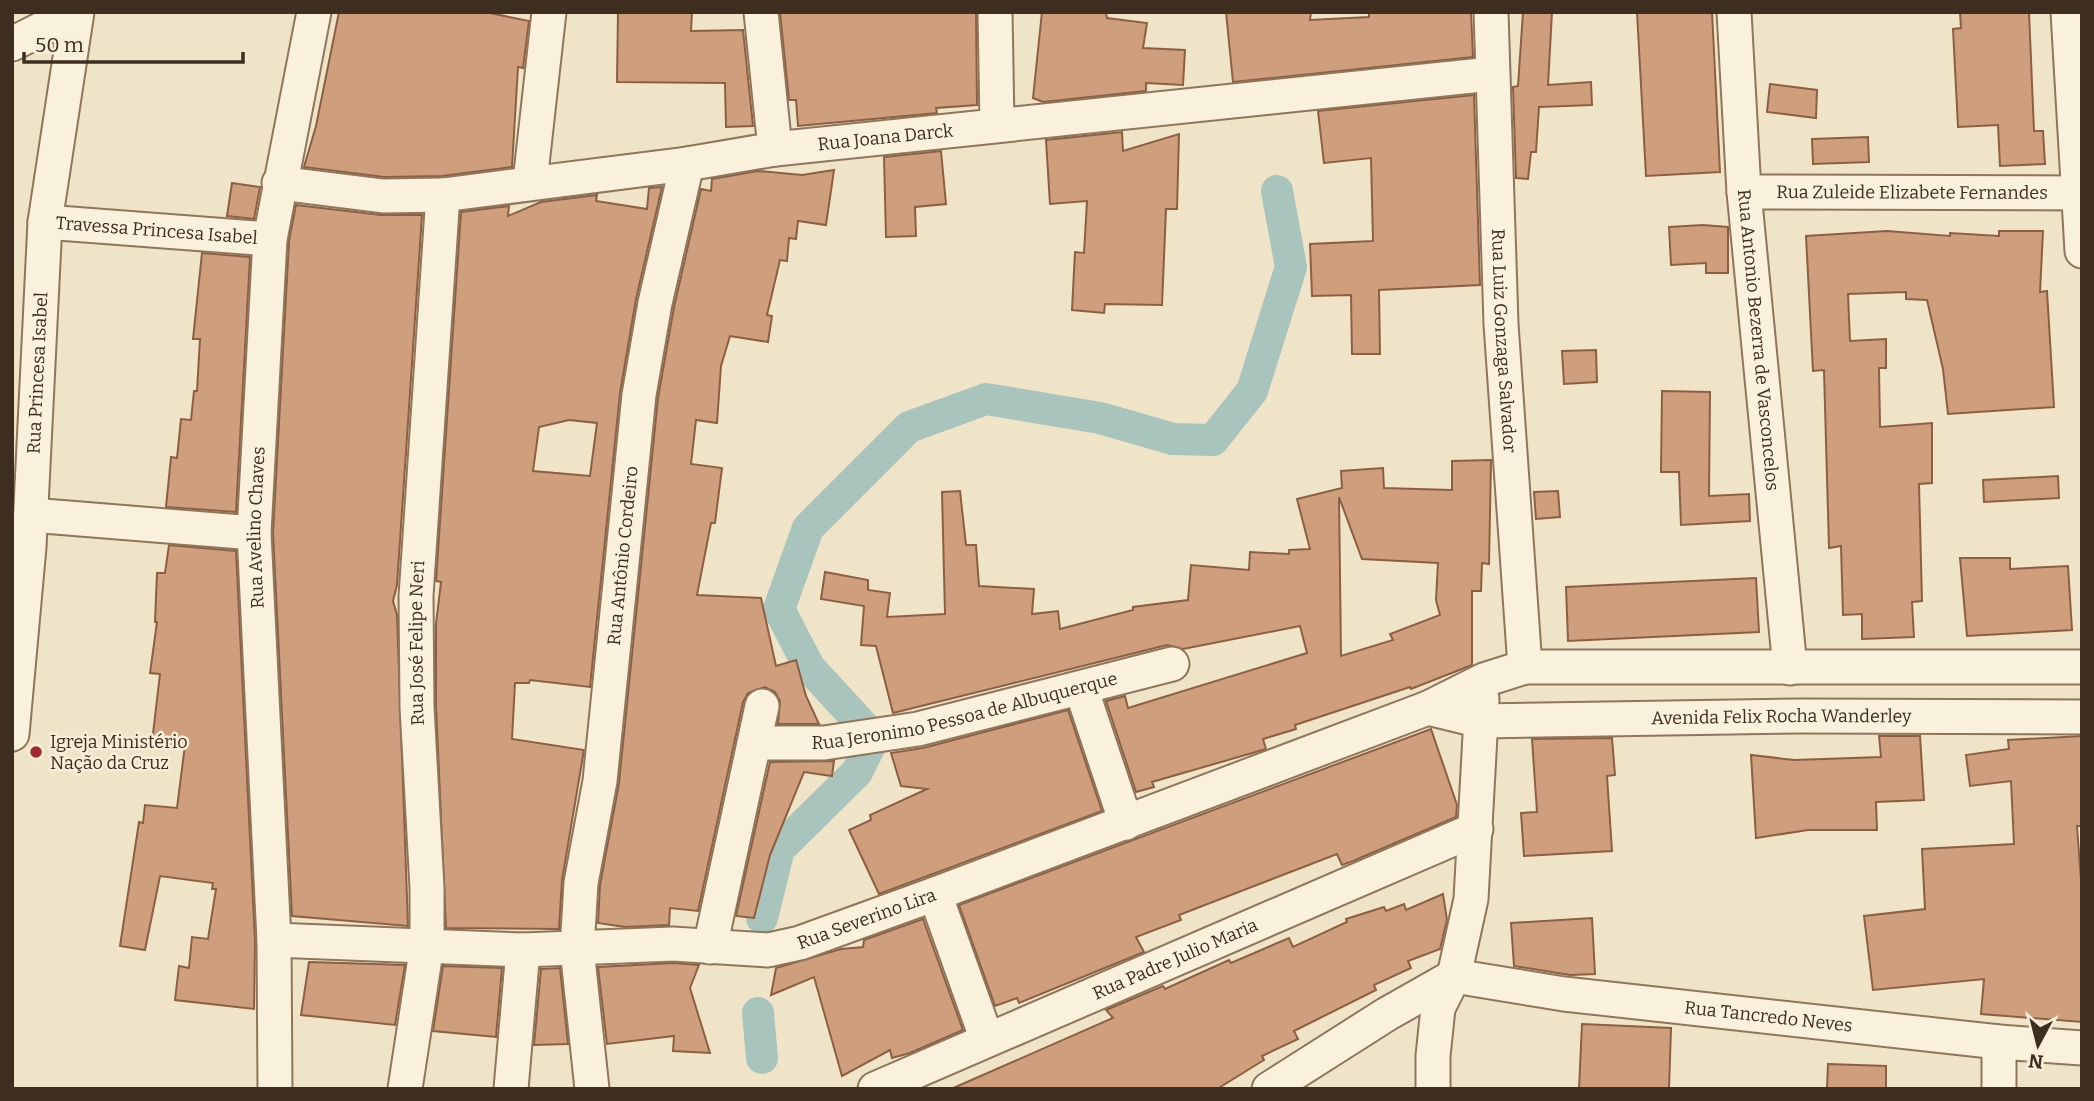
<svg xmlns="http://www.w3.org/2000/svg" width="2094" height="1101" viewBox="0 0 2094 1101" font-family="Bitter,serif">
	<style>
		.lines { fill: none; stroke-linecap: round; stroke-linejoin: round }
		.canal { stroke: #a9c4bc; stroke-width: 32 }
		.building { fill: #cf9f7d; stroke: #8d5f41; stroke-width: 2; fill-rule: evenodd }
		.minor-casing { stroke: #8d765c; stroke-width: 37 }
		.minor { stroke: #faf1dc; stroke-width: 33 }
		.poi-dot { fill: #9e2a2b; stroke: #f7eed8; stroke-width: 2.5 }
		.labels { text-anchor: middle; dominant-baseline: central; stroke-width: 5; stroke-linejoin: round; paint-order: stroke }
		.street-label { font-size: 18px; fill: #3d2e20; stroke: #f7eed8 }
		.poi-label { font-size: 18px; fill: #3d2e20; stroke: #f7eed8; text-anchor: start }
	</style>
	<rect width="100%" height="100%" fill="#f0e4c8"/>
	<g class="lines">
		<g class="canal">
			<polyline points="865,728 809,667 779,609 808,528 909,427 986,399 1100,418 1173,439 1213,440 1252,391 1291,267 1277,191"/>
			<polyline points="762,918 779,849 857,772 871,744"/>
			<polyline points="758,1013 762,1058"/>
		</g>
	</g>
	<g class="building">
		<polygon points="339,12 485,12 529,21 523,68 518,67 512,167 442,176 384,177 304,167 316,126"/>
		<polygon points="618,12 692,12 691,31 743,30 753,126 726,127 725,83 617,82"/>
		<polygon points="780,12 976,12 977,105 936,108 937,113 798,126 796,100 789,100"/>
		<polygon points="1042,12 1106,12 1107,18 1147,23 1143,48 1185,50 1183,85 1146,83 1146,91 1043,102 1033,98"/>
		<polygon points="1226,12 1311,12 1310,20 1369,17 1369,12 1471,12 1473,57 1233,82"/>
		<polygon points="1523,12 1552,12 1548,85 1591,82 1592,105 1539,107 1536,152 1531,152 1528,179 1516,178 1513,87 1518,86"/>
		<polygon points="1637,12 1712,12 1720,172 1646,176"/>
		<polygon points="1960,12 2029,12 2034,131 2043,131 2045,164 2000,166 1998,125 1958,127 1953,29 1961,28"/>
		<polygon points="1770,84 1817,90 1816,118 1767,112"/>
		<polygon points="1474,95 1480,285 1379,290 1380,354 1352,354 1351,295 1312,296 1310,244 1373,241 1371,158 1324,163 1318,111"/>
		<polygon points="1122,132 1123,151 1179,134 1177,209 1166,209 1162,305 1105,304 1104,313 1072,310 1075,252 1084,253 1087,201 1050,204 1046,140"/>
		<polygon points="1868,137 1869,162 1813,164 1812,139"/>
		<polygon points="941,151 946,204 915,207 916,236 886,237 884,157"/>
		<polygon points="834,170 826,225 798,221 796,239 789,238 787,261 780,260 767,315 772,316 768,342 730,336 721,366 717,423 696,420 691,464 722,468 715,523 711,523 697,595 761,598 776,666 796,660 806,696 819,724 778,724 780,701 775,692 765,687 748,693 743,702 698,911 670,908 669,925 625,927 598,923 600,885 619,783 658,398 674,307 701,189 711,191 712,179 758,171 802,175"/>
		<polygon points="232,183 260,187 254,219 227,216"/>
		<path d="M662 187 636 299 620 393 590 687 530 680 529 683H515L512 739 584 750 562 880 559 929 446 928 436 706V624L441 582 436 581 461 212 509 206 508 216 541 202 597 195 596 201 647 209 649 188ZM569 420 597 423 590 476 533 471 539 427Z"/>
		<polygon points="296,205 381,215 422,215 397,585 393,601 397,615 408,926 292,916 273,533 289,241"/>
		<polygon points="1703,225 1728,227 1728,273 1706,273 1706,263 1671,265 1669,227"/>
		<polygon points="1887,231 1950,236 1950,233 1999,236 1999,231 2043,231 2040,292 2047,291 2054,407 1948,414 1943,369 1927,300 1906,299 1906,292 1848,294 1850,341 1886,339 1886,368 1879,368 1880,427 1932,423 1932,483 1919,484 1922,601 1912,602 1914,637 1862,639 1862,614 1843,615 1841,546 1829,548 1824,370 1813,371 1806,236"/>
		<polygon points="202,253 250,257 236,512 166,507 171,457 177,458 181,419 191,420 194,391 197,391 200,339 193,339"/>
		<polygon points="1596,350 1597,382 1564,384 1562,351"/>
		<polygon points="1662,391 1710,392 1709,496 1749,494 1750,521 1681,525 1679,472 1661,472"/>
		<path d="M1491 460 1489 564 1482 563 1481 591H1472V665L1411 689 1410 687 1295 725 1296 729 1263 739 1266 749 1152 782 1154 787 1136 792 1106 701 1125 696 1128 708 1307 653 1300 626 1183 649 1167 645 893 713 876 646 861 645 864 606 821 599 825 572 868 580V590L890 593 887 617 945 614 942 492 960 491 966 545H976L979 586 1034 589 1032 614 1058 611 1060 629 1133 610V607L1188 600 1191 565 1249 570 1250 552 1289 554V550L1310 549 1297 499 1342 488 1341 471 1383 468 1384 488 1452 490V461ZM1339 497 1362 559 1438 563 1436 600 1440 615 1390 634 1393 640 1341 656Z"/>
		<polygon points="2058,476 2059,498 1984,502 1983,480"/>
		<polygon points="1558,491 1560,517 1536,519 1534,492"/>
		<polygon points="169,545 236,551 255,941 254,1009 175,1000 179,966 189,968 192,937 208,939 216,889 212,889 213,883 160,876 145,950 120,946 139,822 143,823 145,805 177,808 185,745 152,742 160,674 150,673 157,622 155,622 157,573 165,573"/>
		<polygon points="1960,558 2010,558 2010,569 2068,566 2072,630 1967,636"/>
		<polygon points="1756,578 1759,632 1568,641 1566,587"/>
		<polygon points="1068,710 1102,811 879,894 849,830 871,820 870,815 927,789 901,786 891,753 923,748"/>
		<polygon points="1431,729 1457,805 1456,817 1353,861 1342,865 1337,854 1179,915 1181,920 1136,937 1144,952 1019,1003 1017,998 995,1006 959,905"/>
		<polygon points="1879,736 1920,736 1924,800 1876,802 1877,830 1808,830 1756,838 1751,755 1794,760 1881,757"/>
		<polygon points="2082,736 2082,826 2077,826 2082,894 2082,1022 1981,1014 1984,979 1873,990 1864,916 1925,909 1922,849 2014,844 2011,781 1970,786 1966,755 2009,749 2008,740"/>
		<polygon points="1612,738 1615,775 1607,776 1612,851 1524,856 1521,813 1537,812 1532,739"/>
		<polygon points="834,761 832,776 804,772 770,855 754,918 736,916 770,762"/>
		<polygon points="1443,894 1447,920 1440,949 1408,961 1411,968 1374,985 1376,990 1294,1031 1298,1039 1262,1056 1264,1060 1217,1089 951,1089 1113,1018 1106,1010 1163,986 1165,989 1229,960 1231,963 1289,938 1293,947 1347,922 1346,919 1384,907 1386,911 1404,904 1406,910"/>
		<polygon points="1592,918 1595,974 1570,975 1514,966 1511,923"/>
		<polygon points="923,919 963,1030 910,1053 892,1058 890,1050 842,1076 814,977 771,995 776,968 841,949 863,947 864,940"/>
		<polygon points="309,962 405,965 395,1025 301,1015"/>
		<polygon points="673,963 699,965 690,988 710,1053 673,1051 674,1036 607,1044 598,967"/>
		<polygon points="443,966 502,968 496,1037 433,1031"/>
		<polygon points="560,968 568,1044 534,1045 541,969"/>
		<polygon points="1582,1024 1671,1028 1669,1089 1579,1089"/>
		<polygon points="1828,1064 1886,1066 1886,1089 1827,1089"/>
	</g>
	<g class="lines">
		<defs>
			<g id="minor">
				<polyline points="761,12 775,149"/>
				<polyline points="995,12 997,123"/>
				<path id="s1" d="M1491 12 1501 324 1525 667"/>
				<path id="s2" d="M1734 12 1744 192 1790 668"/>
				<polyline points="2068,12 2082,251"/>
				<polyline points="12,44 75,12"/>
				<polyline points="530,182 549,12"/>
				<path id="s3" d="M279 183 383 196 443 195 687 164 775 149 1491 74"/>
				<path id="s4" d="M1744 192 2082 193"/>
				<path id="s5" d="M45 222 270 239"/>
				<polyline points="31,515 254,533"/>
				<polyline points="1081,688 1126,823"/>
				<path id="s6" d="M1428 708 1481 721 1800 716 2082 717"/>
				<path id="s7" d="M12 734 29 547 45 222 77 12"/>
				<path id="s8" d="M756 743H824L918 729 1172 664"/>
				<polyline points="935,894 987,1040"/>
				<path id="s9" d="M274 940 523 950 673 944 768 950 800 943 935 894 1428 708 1484 680 1525 667H2082"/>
				<polyline points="710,947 762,706"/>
				<polyline points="1999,1042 1999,1089"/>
				<path id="s10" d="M275 1089 274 940 254 533 270 239 314 12"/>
				<path id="s11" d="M405 1089 427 945V888L417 707 416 596 443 195"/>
				<polyline points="511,1089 523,950"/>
				<path id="s12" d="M592 1089 577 949 581 883 600 781 639 395 655 303 687 164"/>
				<path id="s13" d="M875 1089 1476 829"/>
				<path id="s14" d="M1269 1089 1387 1014 1454 976 1564 994 1999 1042 2082 1048"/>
				<polyline points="1433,1089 1433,1056 1438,1008 1454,976 1471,899 1482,699"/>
			</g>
		</defs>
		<use href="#minor" class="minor-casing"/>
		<use href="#minor" class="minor"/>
	</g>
	<circle class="poi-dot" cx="36" cy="752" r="7"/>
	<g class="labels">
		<g class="street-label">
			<text stroke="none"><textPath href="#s3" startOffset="611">Rua Joana Darck</textPath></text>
			<text stroke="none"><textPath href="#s4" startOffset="168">Rua Zuleide Elizabete Fernandes</textPath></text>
			<text stroke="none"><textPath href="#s5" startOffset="112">Travessa Princesa Isabel</textPath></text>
			<text stroke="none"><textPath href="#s1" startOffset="329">Rua Luiz Gonzaga Salvador</textPath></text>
			<text stroke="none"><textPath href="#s2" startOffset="329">Rua Antonio Bezerra de Vasconcelos</textPath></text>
			<text stroke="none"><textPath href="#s7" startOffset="362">Rua Princesa Isabel</textPath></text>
			<text stroke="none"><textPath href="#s10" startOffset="562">Rua Avelino Chaves</textPath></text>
			<text stroke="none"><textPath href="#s12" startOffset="537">Rua Antônio Cordeiro</textPath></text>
			<text stroke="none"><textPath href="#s11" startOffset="448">Rua José Felipe Neri</textPath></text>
			<text stroke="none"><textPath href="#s8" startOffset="212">Rua Jeronimo Pessoa de Albuquerque</textPath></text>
			<text stroke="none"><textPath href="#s6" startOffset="355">Avenida Felix Rocha Wanderley</textPath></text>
			<text stroke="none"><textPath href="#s9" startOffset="598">Rua Severino Lira</textPath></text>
			<text stroke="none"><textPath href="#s13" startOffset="327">Rua Padre Julio Maria</textPath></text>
			<text stroke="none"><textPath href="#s14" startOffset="534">Rua Tancredo Neves</textPath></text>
		</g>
		<g class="poi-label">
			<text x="50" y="742">Igreja Ministério<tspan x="50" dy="21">Nação da Cruz</tspan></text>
		</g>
	</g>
	<rect width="2094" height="1101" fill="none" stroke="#3d2e20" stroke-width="28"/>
	<g transform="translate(2038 1045) rotate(187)" stroke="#f7eed8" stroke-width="5" paint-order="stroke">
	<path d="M0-5L12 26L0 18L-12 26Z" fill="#3d2e20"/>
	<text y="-10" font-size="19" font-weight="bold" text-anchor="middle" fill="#3d2e20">N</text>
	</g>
	<path d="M24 52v10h219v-10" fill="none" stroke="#3d2e20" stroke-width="3.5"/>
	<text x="35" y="52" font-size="21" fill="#3d2e20" stroke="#f7eed8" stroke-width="5" paint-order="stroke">50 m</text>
</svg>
